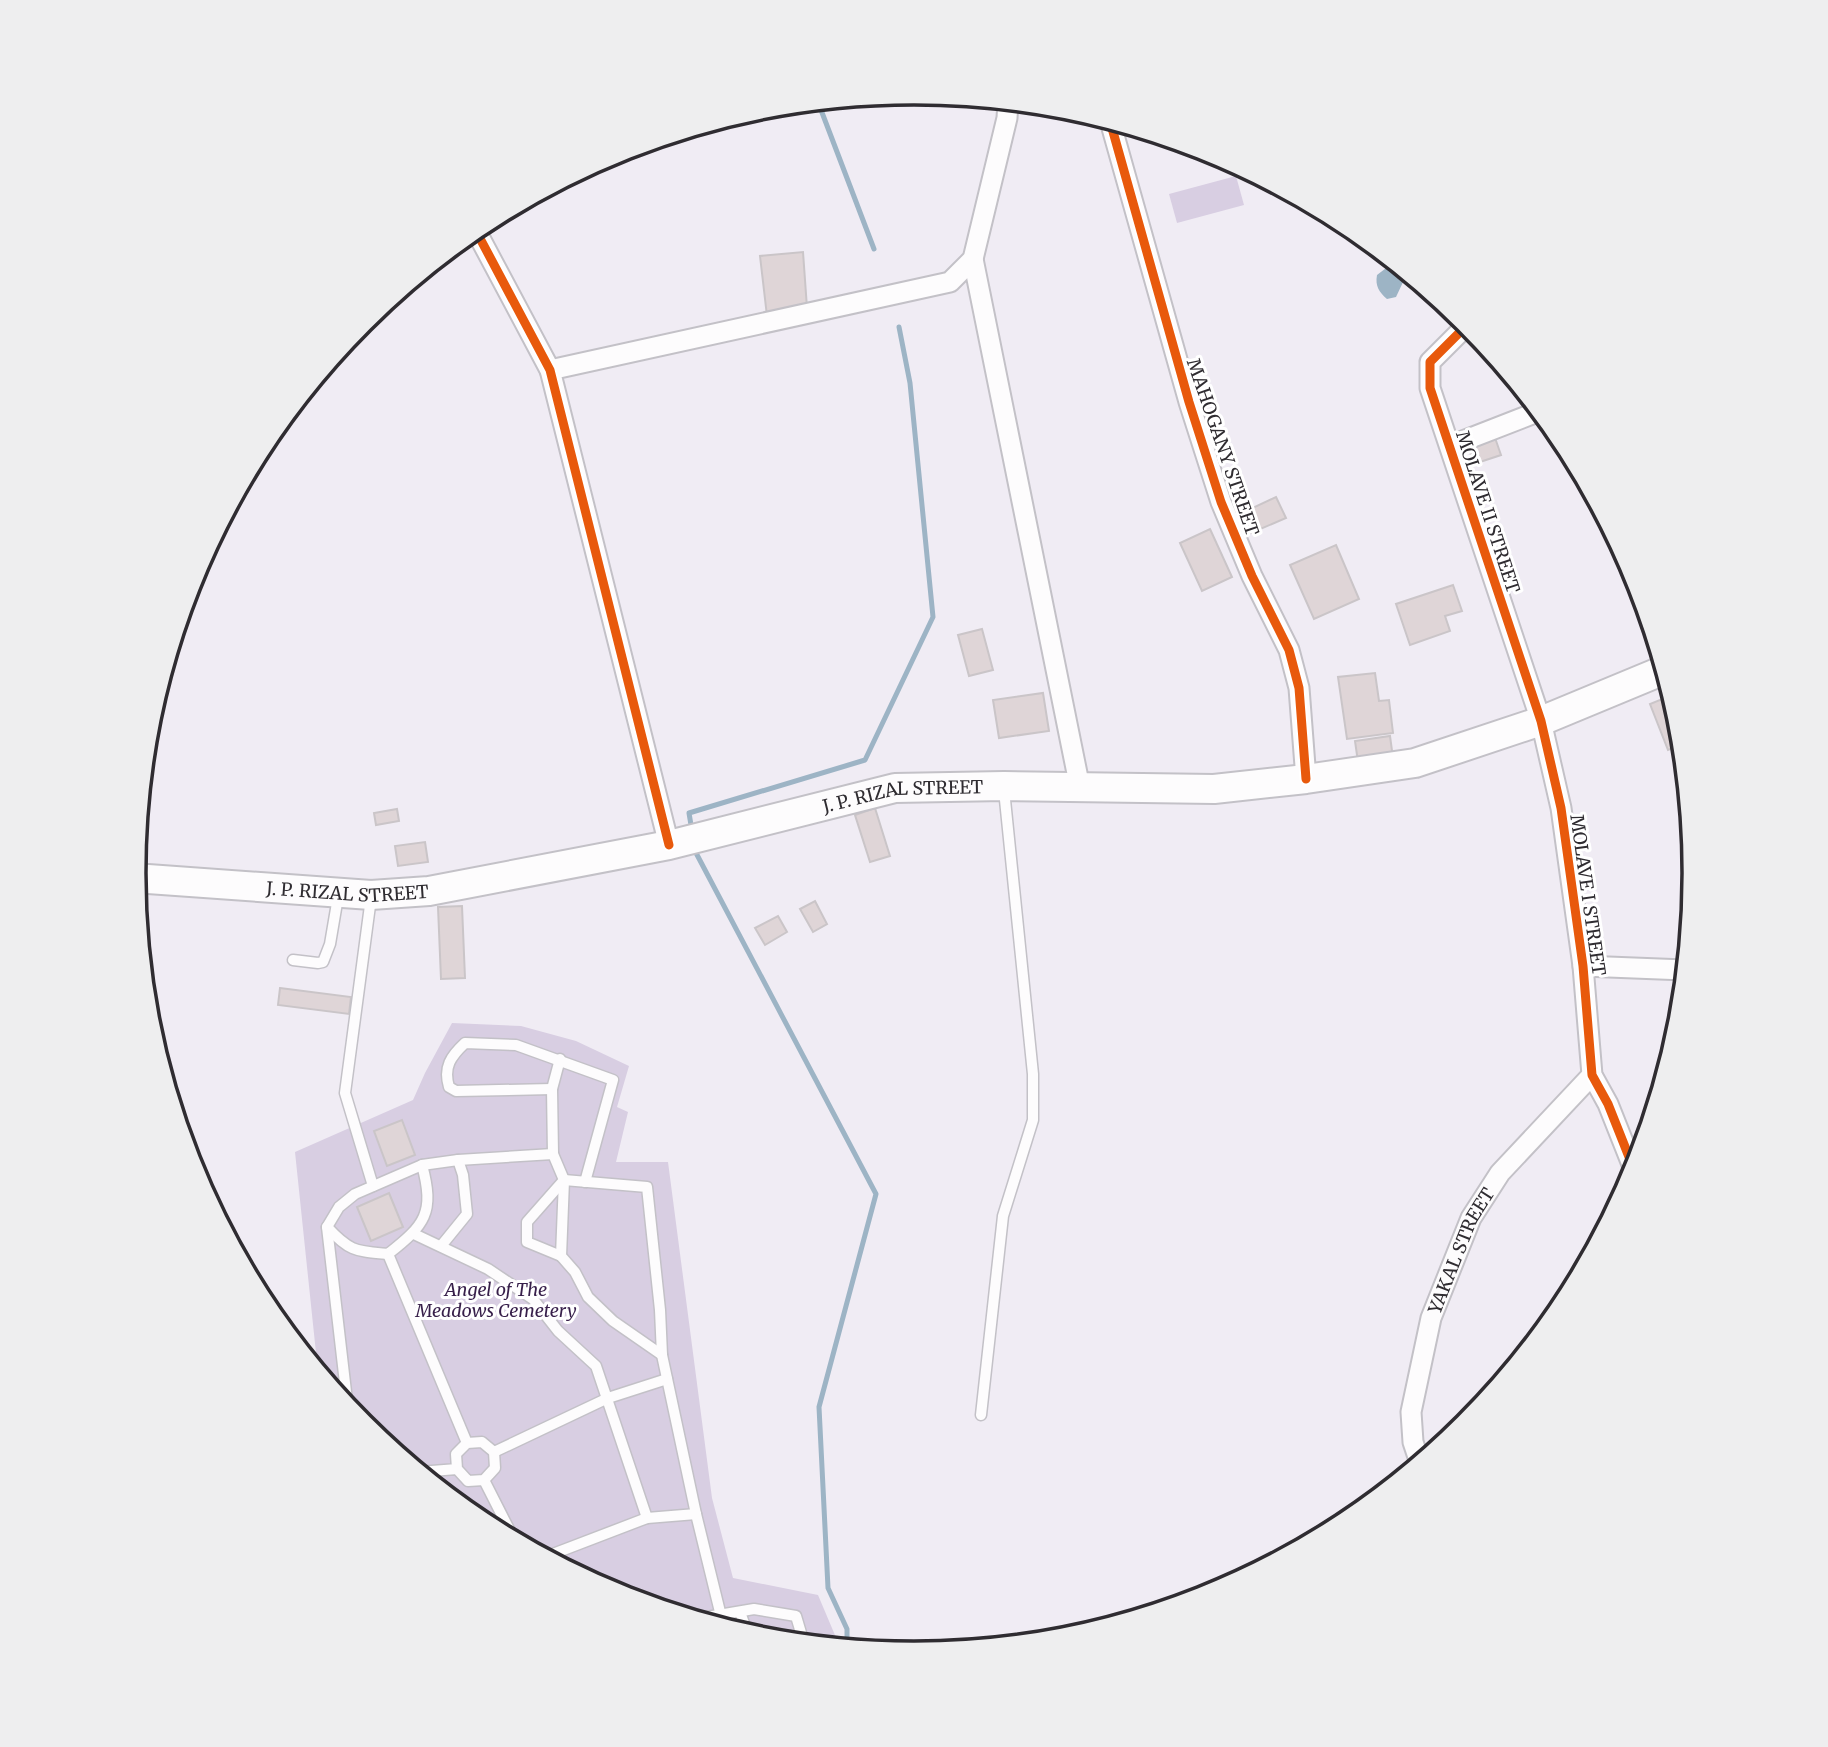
<svg xmlns="http://www.w3.org/2000/svg" width="1828" height="1747" viewBox="0 0 1828 1747" font-family="Merriweather,serif">
	<style>
		.green { fill: #d8cee2 }
		.water { fill: #9db4c5 }
		.lines { fill: none; stroke-linecap: round; stroke-linejoin: round }
		.stream { stroke: #9db4c5; stroke-width: 5 }
		.building { fill: #dfd5d7; stroke: #cac5c8; stroke-width: 2 }
		.lane-casing { stroke: #c3c1c7; stroke-width: 13 }
		.street-casing { stroke: #c3c1c7; stroke-width: 23 }
		.secondary-casing { stroke: #c3c1c7; stroke-width: 32 }
		.lane { stroke: #fdfcfd; stroke-width: 10 }
		.street { stroke: #fdfcfd; stroke-width: 19 }
		.secondary { stroke: #fdfcfd; stroke-width: 28 }
		.cycleway-casing { stroke: #fff; stroke-width: 13 }
		.cycleway { stroke: #e8590c; stroke-width: 9 }
		.labels { text-anchor: middle; dominant-baseline: central; stroke-width: 6; stroke-linejoin: round; paint-order: stroke }
		.street-label { font-size: 18px; fill: #2f2c31; stroke: #fff }
		.park-label { font-size: 18px; font-style: italic; fill: #371f4a; stroke: #fff }
		.rim { fill: none; stroke: #2f2c31; stroke-width: 3.5 }
	</style>
	<rect width="100%" height="100%" fill="#f0ecf4"/>
	<g class="green">
		<polygon points="1236,176 1244,205 1177,223 1169,194"/>
		<polygon points="452,1023 521,1026 576,1041 629,1066 617,1107 628,1112 616,1162 668,1162 712,1498 733,1578 818,1595 840,1647 761,1639 615,1595 480,1522 362,1425 318,1372 295,1152 413,1100 425,1073"/>
	</g>
	<path class="water" d="M1394 262 1412 277 1404 280 1396 297 1387 299C1379 292 1375 286 1377 275Z"/>
	<g class="lines">
		<g class="stream">
			<polyline points="818,102 874,249"/>
			<polyline points="691,825 689,813 865,760 933,617 910,383 899,327"/>
			<polyline points="695,851 876,1194 819,1407 828,1588 847,1629 847,1648"/>
		</g>
	</g>
	<g class="building">
		<polygon points="803,252 807,308 767,316 760,256"/>
		<polygon points="1493,432 1501,455 1474,464 1466,440"/>
		<polygon points="1276,497 1286,518 1251,533 1242,513"/>
		<polygon points="1210,529 1232,577 1202,591 1180,543"/>
		<polygon points="1336,545 1359,599 1314,619 1290,565"/>
		<polygon points="1453,585 1462,611 1445,616 1450,631 1410,645 1396,604"/>
		<polygon points="982,629 993,670 969,676 958,635"/>
		<polygon points="1375,673 1379,701 1389,700 1393,733 1347,739 1338,677"/>
		<polygon points="1043,693 1049,731 999,738 993,700"/>
		<polygon points="1672,695 1680,722 1682,744 1668,750 1650,704"/>
		<polygon points="1390,736 1393,758 1358,762 1355,741"/>
		<polygon points="875,808 890,856 870,862 855,815"/>
		<polygon points="397,809 399,821 376,825 374,813"/>
		<polygon points="425,842 428,862 398,866 395,846"/>
		<polygon points="815,901 827,924 813,932 800,909"/>
		<polygon points="462,906 465,978 441,979 438,907"/>
		<polygon points="778,916 787,932 765,945 755,928"/>
		<polygon points="280,988 351,997 349,1014 278,1005"/>
		<polygon points="402,1120 415,1155 387,1166 374,1131"/>
		<polygon points="389,1193 403,1227 371,1241 357,1207"/>
	</g>
	<g class="lines">
		<defs>
			<g id="lane">
				<polyline points="371,898 345,1093 373,1186"/>
				<polyline points="293,960 318,963 323,962 330,944 338,897"/>
				<polyline points="560,1059 552,1089 553,1154 564,1180 561,1256 575,1272 588,1297 613,1321 662,1355"/>
				<path d="M552 1089 456 1091 449 1087C443 1067 451 1056 465 1043L516 1045 613 1080 585 1182"/>
				<path d="M327 1227C350 1252 356 1251 388 1254 425 1225 435 1213 422 1165"/>
				<polyline points="414,1234 488,1269 533,1299 558,1331 596,1366 647,1518"/>
				<polyline points="441,1246 467,1214 463,1175 458,1160"/>
				<polyline points="388,1254 467,1443"/>
				<polyline points="561,1256 527,1242 527,1222 564,1180 647,1187 660,1310 662,1355 696,1514 721,1616"/>
				<polyline points="348,1409 327,1227 339,1207 355,1194 422,1165 458,1160 553,1154"/>
				<polyline points="981,1415 1003,1216 1033,1120 1033,1074 1004,790"/>
				<polyline points="494,1452 608,1398 667,1379"/>
				<polyline points="419,1472 457,1469 468,1481 484,1480 495,1468 494,1452 482,1442 467,1443 456,1454 457,1469"/>
				<polyline points="484,1480 515,1541"/>
				<polyline points="545,1557 647,1518 696,1514"/>
				<polyline points="740,1612 748,1635"/>
				<polyline points="695,1619 754,1609 796,1616 804,1643"/>
			</g>
			<g id="street">
				<polyline points="1110,121 1189,402 1221,502 1252,576 1289,650 1299,688 1306,779"/>
				<polyline points="475,229 550,370 669,845"/>
				<polyline points="973,259 1080,788"/>
				<polyline points="1468,324 1430,362 1430,388 1541,721 1561,808 1583,966 1592,1075 1608,1104 1635,1172"/>
				<polyline points="550,370 950,282 973,259 1007,118 1008,102"/>
				<polyline points="1450,446 1540,411"/>
				<polyline points="1583,966 1685,970"/>
				<path id="s1" d="M1420 1463 1413 1442 1411 1412 1431 1318 1471 1218 1500 1173 1592 1075"/>
			</g>
			<g id="secondary">
				<path id="s2" d="M134 878 371 895 429 891 669 845 895 788 1004 786 1214 789 1306 779 1415 763 1541 721 1664 670"/>
			</g>
		</defs>
		<use href="#lane" class="lane-casing"/>
		<use href="#street" class="street-casing"/>
		<use href="#secondary" class="secondary-casing"/>
		<use href="#lane" class="lane"/>
		<use href="#street" class="street"/>
		<use href="#secondary" class="secondary"/>
		<defs>
			<g id="cycleway">
				<polyline points="1110,121 1189,402 1221,502 1252,576 1289,650 1299,688 1306,779"/>
				<polyline points="475,229 550,370 669,845"/>
				<polyline points="1468,324 1430,362 1430,388 1541,721 1561,808 1583,966 1592,1075 1608,1104 1635,1172"/>
			</g>
		</defs>
		<use href="#cycleway" class="cycleway-casing"/>
		<use href="#cycleway" class="cycleway"/>
	</g>
	<g class="labels">
		<g class="street-label">
			<text transform="translate(1223 447) rotate(71)">MAHOGANY STREET</text>
			<text transform="translate(1488 512) rotate(72)">MOLAVE II STREET</text>
			<text stroke="none"><textPath href="#s2" startOffset="780">J. P. RIZAL STREET</textPath></text>
			<text stroke="none"><textPath href="#s2" startOffset="214">J. P. RIZAL STREET</textPath></text>
			<text transform="translate(1588 895) rotate(82)">MOLAVE I STREET</text>
			<text stroke="none"><textPath href="#s1" startOffset="222">YAKAL STREET</textPath></text>
		</g>
		<g class="park-label">
			<text x="496" y="1289">Angel of The<tspan x="496" dy="21">Meadows Cemetery</tspan></text>
		</g>
	</g>
	<path d="M0 0H1828V1747H0ZM146 873a768 768 0 1 1 1536 0a768 768 0 1 1-1536 0Z" fill="#eeeeef" fill-rule="evenodd"/>
	<path class="rim" d="M146 873a768 768 0 1 1 1536 0a768 768 0 1 1-1536 0Z"/>
</svg>
